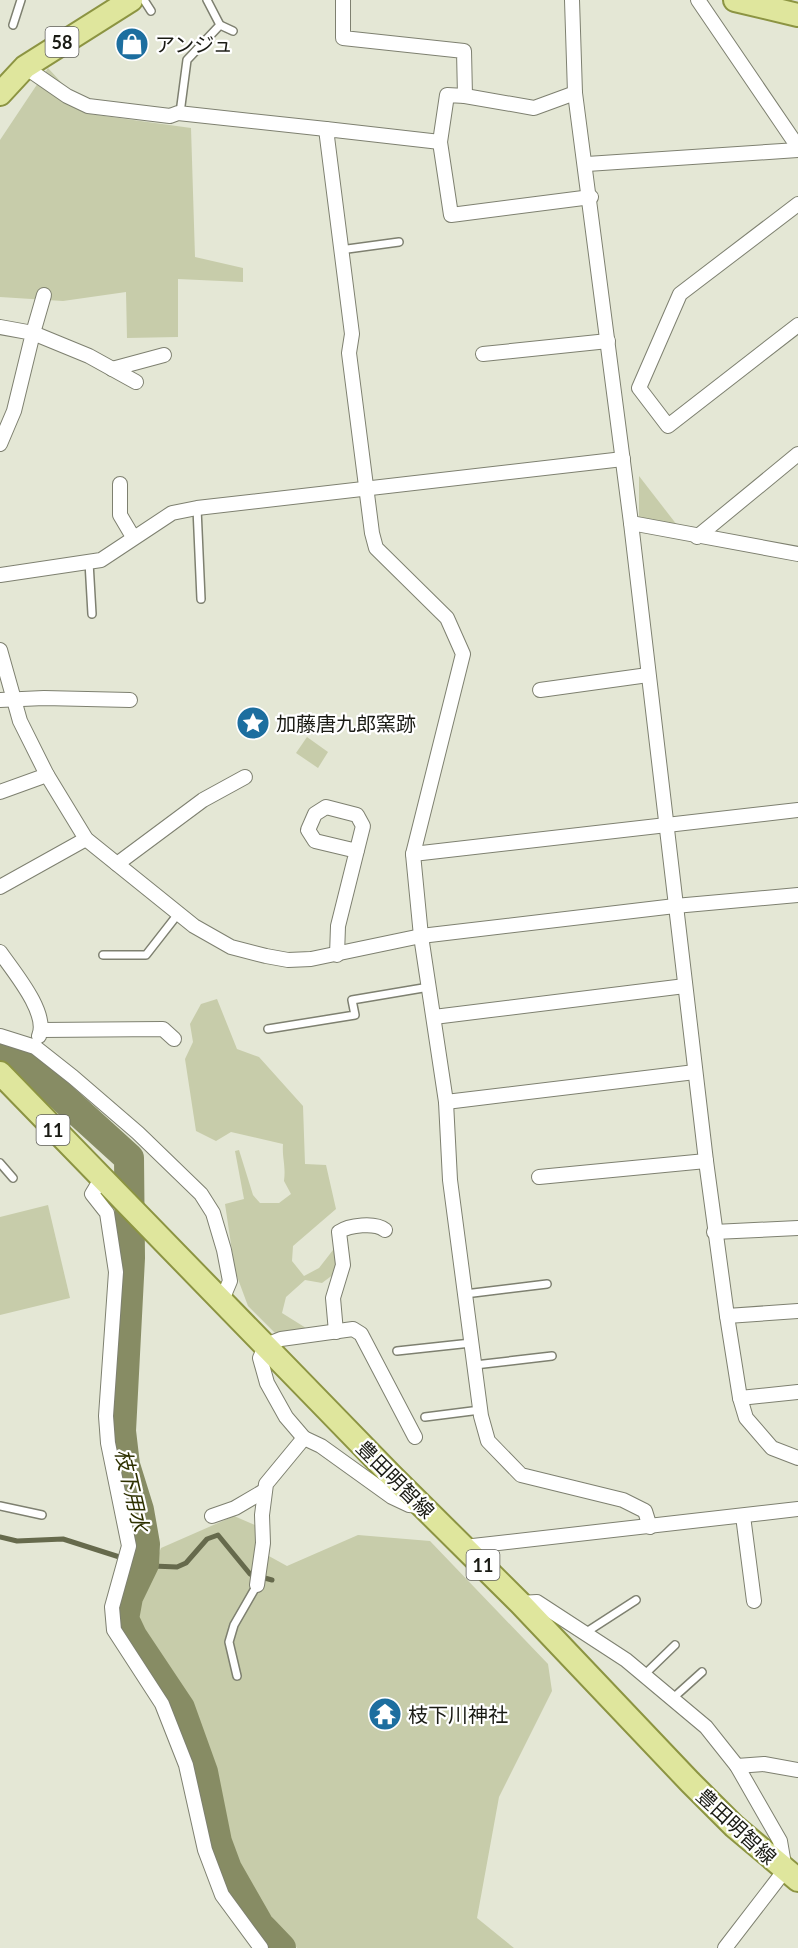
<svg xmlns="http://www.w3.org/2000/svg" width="798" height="1948" viewBox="0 0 798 1948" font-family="Lato,'Noto Sans JP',sans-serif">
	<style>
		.green { fill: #c7ccaa }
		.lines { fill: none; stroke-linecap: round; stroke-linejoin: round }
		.stream { stroke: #666a4c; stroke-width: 5 }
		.river { stroke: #878c64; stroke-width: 30 }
		.service-casing { stroke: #7e8070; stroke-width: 10 }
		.minor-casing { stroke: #7e8070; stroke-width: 16 }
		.primary-casing { stroke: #8c9442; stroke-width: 26 }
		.service { stroke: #fff; stroke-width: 7 }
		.minor { stroke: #fff; stroke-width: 14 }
		.primary { stroke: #dfe69d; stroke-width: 22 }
		.labels { text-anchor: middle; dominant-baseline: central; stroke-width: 4.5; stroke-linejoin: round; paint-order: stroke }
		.shield { fill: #fff; stroke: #5f5f5a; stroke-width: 1.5 }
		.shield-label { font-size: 18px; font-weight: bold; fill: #1a1b14 }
		.poi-label { font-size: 20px; fill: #1a1b14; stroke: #fff; text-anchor: start }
		.street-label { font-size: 20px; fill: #1a1b14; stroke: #fff }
		.water-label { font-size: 21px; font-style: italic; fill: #2e3100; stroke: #fff }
	</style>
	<rect width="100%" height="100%" fill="#e4e7d5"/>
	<g class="green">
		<polygon points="48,68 90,114 191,128 195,257 243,268 243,282 178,279 178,337 127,338 126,292 63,301 0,297 0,140"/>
		<polygon points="639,476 677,525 639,519"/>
		<polygon points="307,737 328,752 318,768 296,753"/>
		<path d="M217 999 237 1049 259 1057 303 1106 305 1164 326 1165 336 1209 293 1246 292 1261 304 1276 319 1268 333 1250 340 1252 338 1271 322 1283 305 1280 286 1297 282 1313 314 1333 279 1337 248 1306 235 1271 225 1204 244 1199 235 1151 239 1150 253 1195 260 1203H279L291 1194 284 1181C286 1165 282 1159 283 1144L231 1132 216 1141 196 1131 185 1059 193 1042 190 1024 201 1004Z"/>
		<polygon points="48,1205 70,1298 0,1315 0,1217"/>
		<path d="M234 1516 257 1526 267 1555 287 1566 358 1535 430 1541 548 1664 552 1691 499 1797 477 1918 514 1948H297L251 1891 226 1836 211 1763 192 1715 134 1632C123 1604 134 1597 149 1575 154 1567 157 1557 161 1548Z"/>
	</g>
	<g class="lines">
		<polyline class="stream" points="0,1537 17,1541 63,1539 132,1561 153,1566 177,1567 186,1563 207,1539 218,1535 250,1574 272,1580"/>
		<polyline class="river" points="0,1049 41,1078 129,1158 130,1258 121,1431 125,1465 139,1510 145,1544 144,1564 128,1597 124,1619 132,1636 180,1708 203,1772 217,1842 227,1869 259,1925 281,1948"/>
		<defs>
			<g id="service">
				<polyline points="144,0 151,11"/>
				<polyline points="207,0 220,25 233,31"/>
				<polyline points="13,25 21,0"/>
				<polyline points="180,113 187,60 220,25"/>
				<polyline points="340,250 399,242"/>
				<polyline points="197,508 201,599"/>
				<polyline points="89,562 92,614"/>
				<polyline points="103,955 146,955 178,914"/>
				<polyline points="268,1029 355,1015 352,1000 429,987"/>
				<polyline points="0,1163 13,1178"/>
				<polyline points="465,1294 547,1284"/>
				<polyline points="397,1351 471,1343"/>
				<polyline points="475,1365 552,1356"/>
				<polyline points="425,1417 480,1410"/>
				<polyline points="0,1506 42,1515"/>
				<polyline points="585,1633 636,1600"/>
				<polyline points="644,1675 675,1645"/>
				<polyline points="237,1676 229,1642 234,1625 257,1585"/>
				<polyline points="672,1699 702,1672"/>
			</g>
			<g id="minor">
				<polyline points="343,0 343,38 464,51 465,96"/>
				<polyline points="572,0 575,93 631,523 706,1161 727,1316 740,1398 746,1418 772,1448 798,1458"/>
				<polyline points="698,0 798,147"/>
				<polyline points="25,67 67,96 88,106 170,116 178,113 326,129"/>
				<polyline points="575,93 534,108 465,96 447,95 440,142 451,215 591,197"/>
				<polyline points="440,142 326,129 352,334 349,353 372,533 376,548 447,618 463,654 413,854 421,936 446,1102 695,1072"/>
				<polyline points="587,164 798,150"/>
				<polyline points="798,204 680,294 639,388 668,426 798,325"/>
				<polyline points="44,295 33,333 89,356 136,382"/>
				<polyline points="0,327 33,333 14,411 0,444"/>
				<polyline points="483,354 608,341"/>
				<polyline points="112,369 164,355"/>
				<polyline points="120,484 120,515 133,537"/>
				<polyline points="631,523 798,554"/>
				<polyline points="697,537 798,454"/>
				<polyline points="0,575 101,560 172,513 197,508 623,459"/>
				<polyline points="0,650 20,721 47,775"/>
				<polyline points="540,690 648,675"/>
				<polyline points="0,700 44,698 130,700"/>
				<polyline points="0,792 47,775 86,839 194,926 231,947 266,956 288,960 311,959 421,936 675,906 798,895"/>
				<polyline points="413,854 798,810"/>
				<polyline points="117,864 203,800 245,777"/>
				<polyline points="0,887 86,839"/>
				<path d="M0 952C13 971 49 1013 39 1036"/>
				<polyline points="337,955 338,926 363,826 357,815 326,807 315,814 308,830 315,841 357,851"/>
				<polyline points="434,1017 685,986"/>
				<polyline points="42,1030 163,1029 174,1039"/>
				<polyline points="0,1036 35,1047 73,1077 138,1133 201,1194 213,1213 224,1250 230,1281 222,1300"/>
				<polyline points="446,1102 450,1180 481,1416 488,1441 521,1475 623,1500 645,1511 650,1527"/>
				<polyline points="539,1177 706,1161"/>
				<polyline points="101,1179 92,1194 107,1213 116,1272 106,1416 108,1443 129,1546 112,1607 114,1630 162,1704 186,1765 205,1850 222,1895 261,1948"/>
				<polyline points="714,1232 798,1228"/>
				<polyline points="727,1316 798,1311"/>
				<path d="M336 1332 333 1298 343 1265 339 1232C349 1225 375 1222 385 1230"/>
				<polyline points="740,1398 798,1392"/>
				<polyline points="415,1437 361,1334 353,1329 281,1339 266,1345 260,1358 267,1383 286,1417 304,1438 321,1446 392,1497 409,1505 420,1506"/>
				<polyline points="212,1516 235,1508 264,1491"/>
				<polyline points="743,1516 754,1601"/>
				<polyline points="464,1547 798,1509"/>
				<polyline points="257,1585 263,1543 262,1515 266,1484 304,1438"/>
				<polyline points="520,1603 537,1602 626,1660 706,1727 737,1766 780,1841 785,1870 725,1948"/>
				<polyline points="737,1766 764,1764 798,1770"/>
			</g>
			<g id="primary">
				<polyline points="735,0 798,15"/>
				<polyline points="0,94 25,67 131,0"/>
				<polyline points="0,1073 391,1475 520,1603 690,1782 734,1826 798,1880"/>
			</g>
		</defs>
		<use href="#service" class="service-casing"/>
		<use href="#minor" class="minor-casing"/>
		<use href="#primary" class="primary-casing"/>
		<use href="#service" class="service"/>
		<use href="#minor" class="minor"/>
		<use href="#primary" class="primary"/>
	</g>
	<defs>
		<symbol id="shop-disc" viewBox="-11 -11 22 22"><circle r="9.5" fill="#1c6e9f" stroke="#fff"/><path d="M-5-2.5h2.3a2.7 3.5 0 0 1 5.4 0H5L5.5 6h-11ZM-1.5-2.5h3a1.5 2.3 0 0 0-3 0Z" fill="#fff"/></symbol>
		<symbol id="sight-disc" viewBox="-11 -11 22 22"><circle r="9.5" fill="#1c6e9f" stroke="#fff"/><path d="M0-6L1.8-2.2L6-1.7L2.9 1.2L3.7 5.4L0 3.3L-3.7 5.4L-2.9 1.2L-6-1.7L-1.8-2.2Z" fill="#fff"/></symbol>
		<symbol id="temple-disc" viewBox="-11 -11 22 22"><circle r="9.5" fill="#1c6e9f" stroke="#fff"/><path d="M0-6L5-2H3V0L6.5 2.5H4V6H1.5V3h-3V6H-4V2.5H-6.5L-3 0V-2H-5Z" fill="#fff"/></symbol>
	</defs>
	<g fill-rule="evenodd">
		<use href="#shop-disc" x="113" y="25" width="38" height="38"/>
		<use href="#sight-disc" x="234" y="704" width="38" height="38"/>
		<use href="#temple-disc" x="366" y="1695" width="38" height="38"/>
	</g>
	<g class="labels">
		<g class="shield">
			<rect x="45.5" y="27" width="33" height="30" rx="4.5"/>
			<rect x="36.5" y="1115" width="33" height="30" rx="4.5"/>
			<rect x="466.5" y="1550" width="33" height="30" rx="4.5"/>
		</g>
		<g class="shield-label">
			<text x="62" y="42">58</text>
			<text x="53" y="1130">11</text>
			<text x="483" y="1565">11</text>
		</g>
		<g class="poi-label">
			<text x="155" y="44">アンジュ</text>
			<text x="276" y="723">加藤唐九郎窯跡</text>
			<text x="408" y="1714">枝下川神社</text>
		</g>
		<g class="street-label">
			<text transform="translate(396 1479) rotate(45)">豊田明智線</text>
			<text transform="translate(737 1826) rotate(43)">豊田明智線</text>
		</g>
		<g class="water-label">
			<text transform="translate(133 1490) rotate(77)">枝下用水</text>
		</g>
	</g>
</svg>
